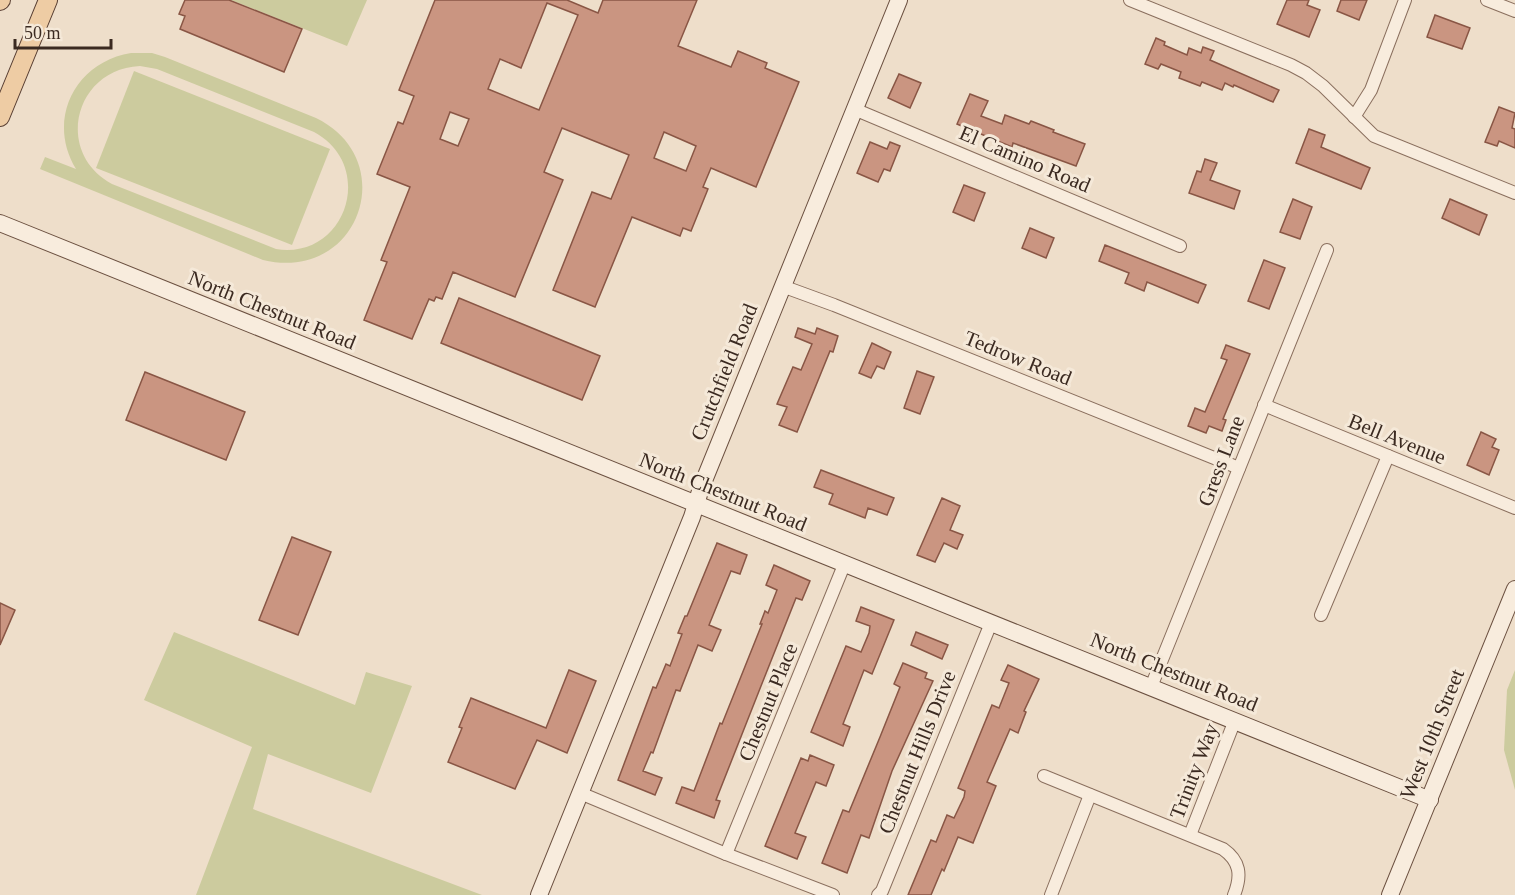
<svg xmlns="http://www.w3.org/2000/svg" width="1515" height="895" viewBox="0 0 1515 895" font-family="'Times New Roman',serif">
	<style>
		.green { fill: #cccb9e; fill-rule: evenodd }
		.building { fill: #ca9581; stroke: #895645; stroke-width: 1.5; fill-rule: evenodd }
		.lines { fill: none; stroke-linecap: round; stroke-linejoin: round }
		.street-casing { stroke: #8a6f5e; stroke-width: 14 }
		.secondary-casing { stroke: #6c5141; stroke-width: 18 }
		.primary-casing { stroke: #583e32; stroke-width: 20 }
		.street { stroke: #f8ecdd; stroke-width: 12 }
		.secondary { stroke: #f8ecdd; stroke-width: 16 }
		.primary { stroke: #eecca4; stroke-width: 18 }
		.labels { text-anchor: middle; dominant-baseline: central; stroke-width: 6; stroke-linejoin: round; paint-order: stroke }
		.street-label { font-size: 21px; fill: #3b2a21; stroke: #f5e9d9 }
	</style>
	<rect width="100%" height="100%" fill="#eedeca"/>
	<g class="green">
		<polygon points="231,0 367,0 347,46"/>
		<path d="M131 53H152L165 57 316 118C402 160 359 283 263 260L40 169 45 157 76 169C46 120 75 62 131 53ZM140 66 157 69 314 132C377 166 346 260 276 249L112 184C54 153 74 69 140 66Z"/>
		<polygon points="134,71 330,149 292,245 96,168"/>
		<polygon points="174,632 355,705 366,672 412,686 371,793 268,754 253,809 482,895 196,895 252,747 144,700"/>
		<polygon points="1515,670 1515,790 1504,750 1507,690"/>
	</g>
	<g class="building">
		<polygon points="185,0 229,0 302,29 284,72 180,29 185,16 179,14"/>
		<path d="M435 0H567L598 13 603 0H697L678 46 731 67 738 51 767 63 765 68 799 82 756 187 711 168 703 187 708 189 691 231 683 228 680 236 632 217 595 307 553 290 592 192 611 199 629 155 562 128 544 172 563 180 515 297 453 272 442 299 436 297 434 301 429 299 412 339 364 320 387 262 381 260 410 187 377 174 398 122 403 124 414 96 399 90ZM547 3 578 15 539 110 488 89 500 59 521 68ZM450 112 469 119 458 146 440 139ZM664 132 696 146 686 171 654 158Z"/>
		<polygon points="1287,0 1309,0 1307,5 1320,10 1309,37 1277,24"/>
		<polygon points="1341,0 1367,0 1359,20 1337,11"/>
		<polygon points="1435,15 1470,28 1462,49 1427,37"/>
		<polygon points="1156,38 1165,42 1164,45 1187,55 1189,48 1201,53 1203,47 1214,51 1210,60 1279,90 1273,102 1234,85 1233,87 1225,83 1222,90 1202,82 1200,86 1179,78 1181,72 1161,64 1158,69 1145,64"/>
		<polygon points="899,74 921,83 910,108 888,98"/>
		<polygon points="970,94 988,101 981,116 1002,124 1005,115 1029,124 1031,121 1054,130 1053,132 1085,144 1076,166 1013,143 1012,147 957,124"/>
		<polygon points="1499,107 1515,113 1512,128 1515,129 1515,148 1499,141 1497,146 1485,142"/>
		<polygon points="1309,129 1325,135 1321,147 1370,168 1361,189 1296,163"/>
		<polygon points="870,142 887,149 890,142 900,146 890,171 884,169 878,182 857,173"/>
		<polygon points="1205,159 1217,163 1210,180 1240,191 1234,209 1189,193 1197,171 1201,172"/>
		<polygon points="964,185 985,193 974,221 953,212"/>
		<polygon points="1293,199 1312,207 1300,239 1280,232"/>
		<polygon points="1450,199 1487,215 1479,235 1442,218"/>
		<polygon points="1030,228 1054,238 1046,258 1022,248"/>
		<polygon points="1105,245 1206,285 1198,303 1147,282 1144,291 1125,283 1129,273 1099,261"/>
		<polygon points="1264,260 1285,268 1269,309 1248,301"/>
		<polygon points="459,298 600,356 582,400 441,343"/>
		<polygon points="798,328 815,334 817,328 838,336 833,352 830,351 797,432 779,425 787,407 777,404 793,367 801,370 812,344 795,337"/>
		<polygon points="872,343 891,352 884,369 877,366 871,378 859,373"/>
		<polygon points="1226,345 1250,354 1223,419 1226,420 1222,431 1209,426 1206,433 1188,426 1195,408 1205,412 1227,360 1221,358"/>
		<polygon points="917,371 934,377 920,414 904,408"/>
		<polygon points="145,372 245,412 226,460 126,420"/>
		<polygon points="1481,432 1496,439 1492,447 1499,450 1489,475 1467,465"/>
		<polygon points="821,470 894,498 887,515 868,508 865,518 829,504 833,494 814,487"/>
		<polygon points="942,498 960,506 950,530 963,535 957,549 944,543 935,562 917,555"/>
		<polygon points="292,537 331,552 298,635 259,620"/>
		<polygon points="717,543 747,555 740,574 731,571 709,625 721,630 712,651 698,645 680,691 676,690 653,753 651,752 643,771 662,778 655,795 618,780 653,687 656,688 666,664 670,666 682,634 678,633 685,616 687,616"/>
		<polygon points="774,565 810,581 802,600 796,598 761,686 716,800 720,801 714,818 676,803 682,787 694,791 720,723 722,724 762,624 760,624 765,611 768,613 777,590 766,585"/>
		<polygon points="0,603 15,610 0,645"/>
		<polygon points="861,607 894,620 872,674 864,670 843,724 850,727 843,746 811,732 846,646 861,652 869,633 870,626 856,621"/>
		<polygon points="916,632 948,645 942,659 911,645"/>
		<polygon points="903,663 927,673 925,678 933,681 892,771 869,838 861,835 847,873 822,863 843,810 849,812 880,737 900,687 894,684"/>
		<polygon points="1008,665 1039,679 1024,711 1026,712 1018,733 1010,729 987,782 996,786 973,843 958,837 944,871 942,869 931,895 908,895 931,840 936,842 947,815 954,818 964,797 965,791 958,788 992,705 999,708 1009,683 1001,680"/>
		<polygon points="569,670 596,681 567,753 537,740 515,789 448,762 462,728 459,727 471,698 546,728"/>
		<polygon points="810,755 834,765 826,786 816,782 795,833 806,837 797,859 765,846 801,758 808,761"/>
	</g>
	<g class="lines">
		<defs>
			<g id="street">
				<polyline points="1130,0 1291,65 1306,73 1323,86 1374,136 1515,193"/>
				<polyline points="1487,0 1515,11"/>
				<polyline points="854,109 1180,246"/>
				<polyline points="1354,117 1371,90 1405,0"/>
				<polyline points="782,286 834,305 1239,468"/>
				<polyline points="1264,405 1515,508"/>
				<polyline points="1321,615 1388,456"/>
				<polyline points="1151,687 1327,250"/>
				<path d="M1044 776 1223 849C1240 861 1242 875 1234 895"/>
				<polyline points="580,793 726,854 833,895"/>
				<polyline points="1190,835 1235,720"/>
				<polyline points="726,854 844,565"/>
				<polyline points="878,895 882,891 991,623"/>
				<polyline points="1051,895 1090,795"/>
			</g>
			<g id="secondary">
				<polyline points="0,223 1430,800"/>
				<polyline points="539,895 692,517 701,488 899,0"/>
				<polyline points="1390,895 1515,589"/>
			</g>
			<g id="primary">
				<polyline points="0,1 1,0"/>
				<polyline points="0,117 48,0"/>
			</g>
		</defs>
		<use href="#street" class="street-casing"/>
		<use href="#secondary" class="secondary-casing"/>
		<use href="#primary" class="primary-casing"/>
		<use href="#street" class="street"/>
		<use href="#secondary" class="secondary"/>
		<use href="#primary" class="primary"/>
	</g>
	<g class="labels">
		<g class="street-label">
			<text transform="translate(1025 159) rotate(23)">El Camino Road</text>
			<text transform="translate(272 310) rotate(22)">North Chestnut Road</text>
			<text transform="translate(1018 358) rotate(22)">Tedrow Road</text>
			<text transform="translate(724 372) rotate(-68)">Crutchfield Road</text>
			<text transform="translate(1397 439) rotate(22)">Bell Avenue</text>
			<text transform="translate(1221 461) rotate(-69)">Gress Lane</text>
			<text transform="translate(723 492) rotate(22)">North Chestnut Road</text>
			<text transform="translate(1174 672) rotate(22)">North Chestnut Road</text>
			<text transform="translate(768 702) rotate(-68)">Chestnut Place</text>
			<text transform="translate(1432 734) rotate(-68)">West 10th Street</text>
			<text transform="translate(917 752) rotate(-68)">Chestnut Hills Drive</text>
			<text transform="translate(1194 771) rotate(-69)">Trinity Way</text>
		</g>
	</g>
	<path d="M15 39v9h96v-9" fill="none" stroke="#3b2a21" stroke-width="3"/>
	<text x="24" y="39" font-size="18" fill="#3b2a21" stroke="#f5e9d9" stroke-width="4.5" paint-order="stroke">50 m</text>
</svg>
